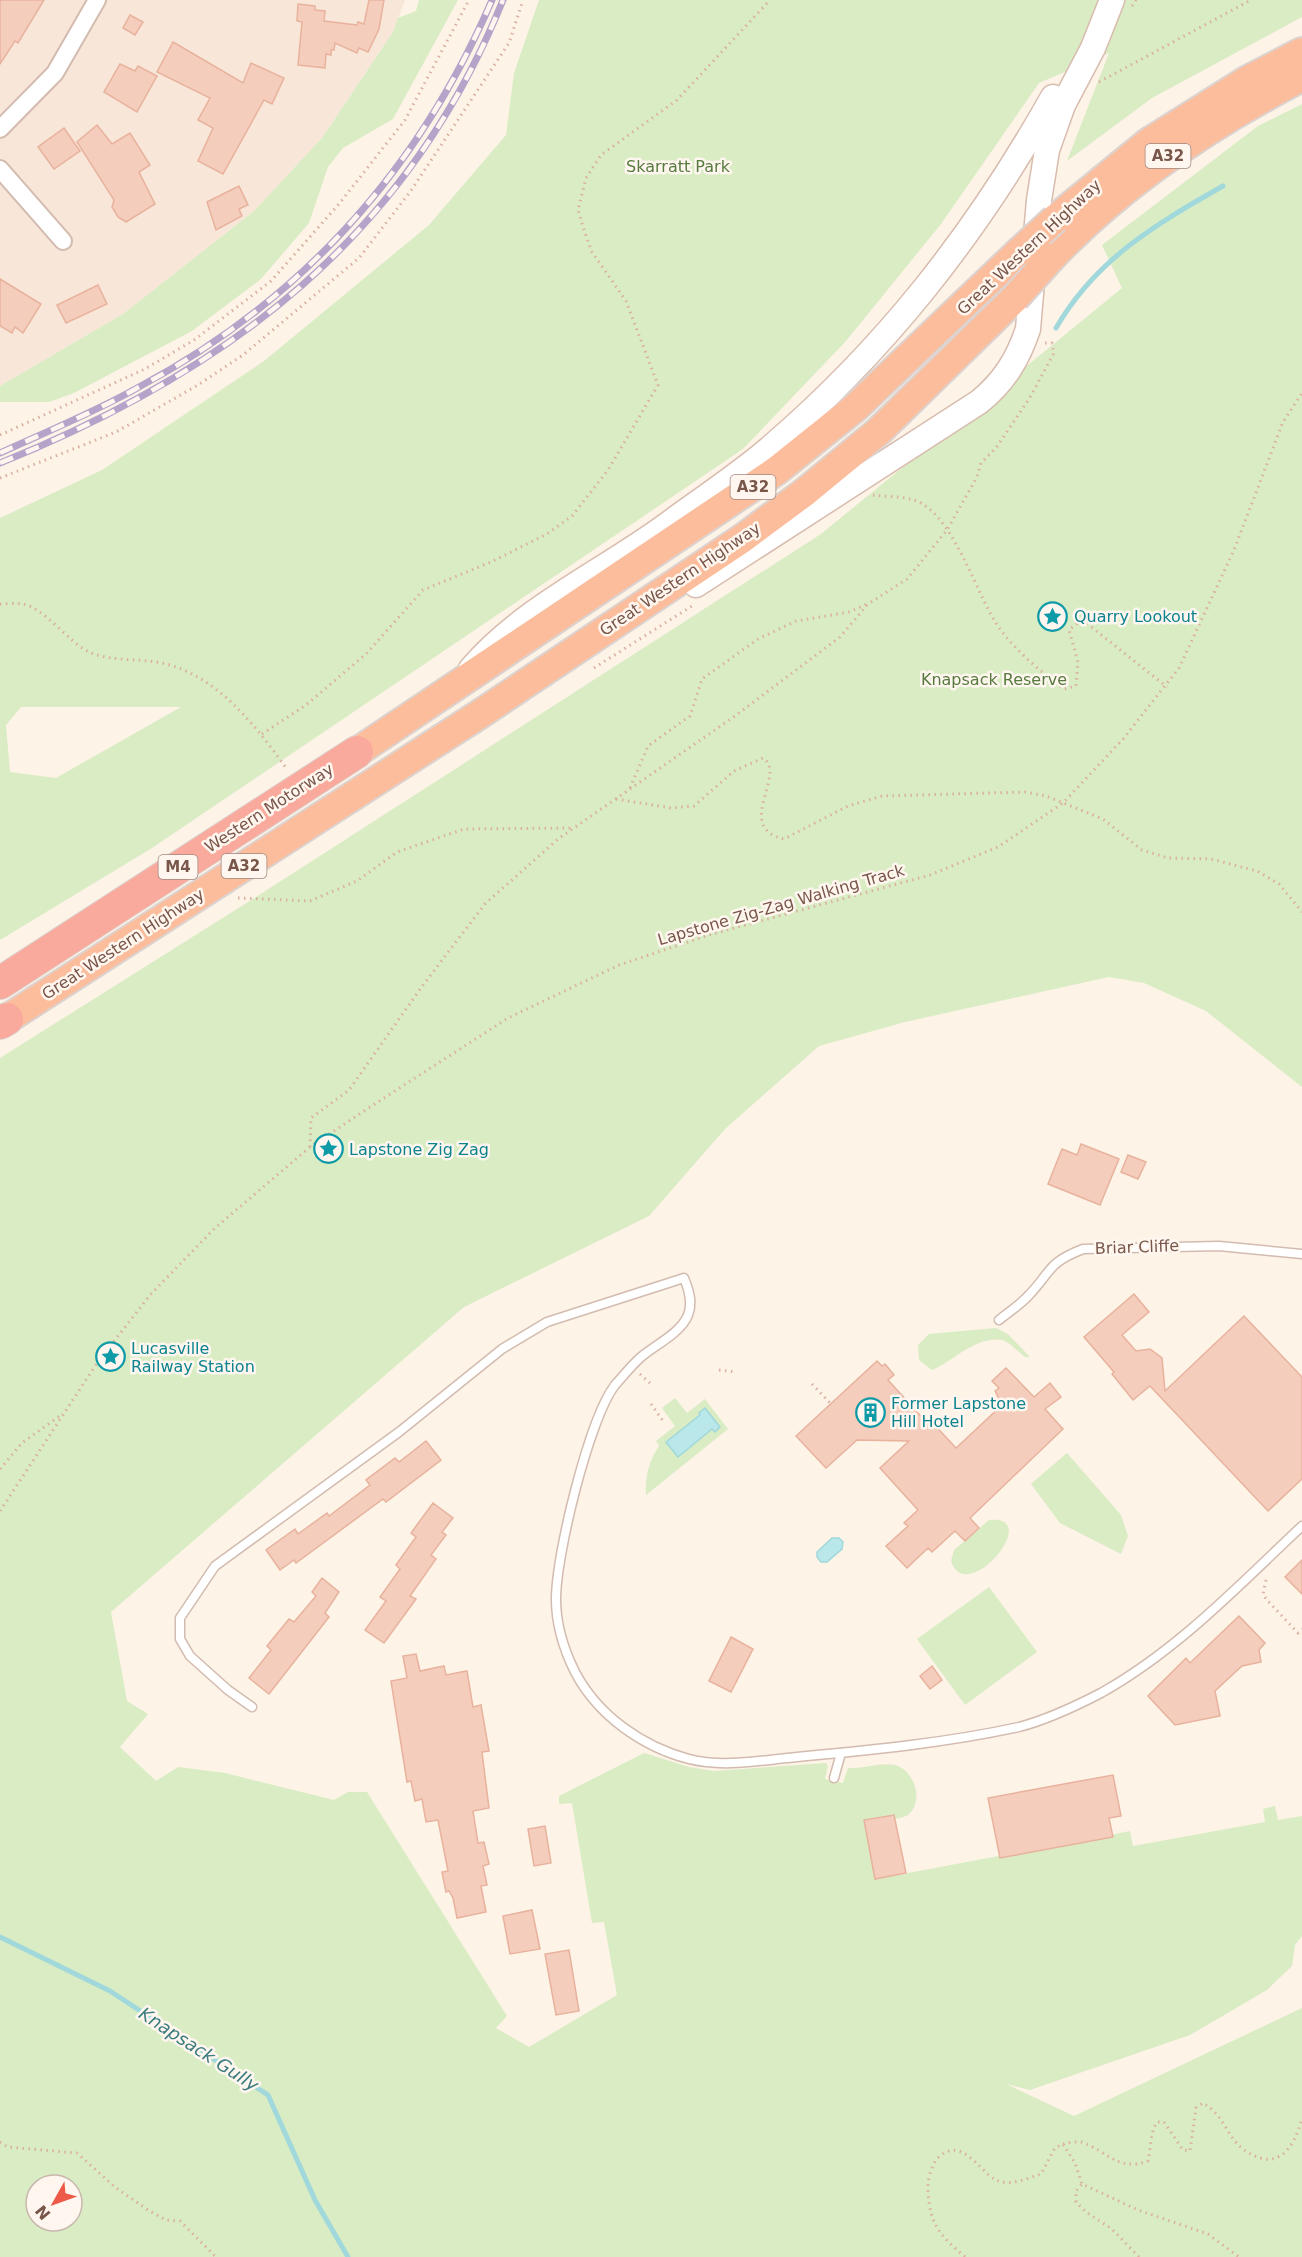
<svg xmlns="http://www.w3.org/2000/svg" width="1302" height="2257" viewBox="0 0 1302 2257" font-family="'DejaVu Sans',sans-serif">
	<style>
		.residential { fill: #f8e6d8 }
		.green { fill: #d9ecc4; fill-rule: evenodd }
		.water { fill: #bae7e9; stroke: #a0d8db; stroke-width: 1.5 }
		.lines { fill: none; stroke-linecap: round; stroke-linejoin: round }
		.stream { stroke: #a0d8db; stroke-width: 5 }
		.building { fill: #f4cdbd; stroke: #e8b29d; stroke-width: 1.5 }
		.service-casing { stroke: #d3bbaf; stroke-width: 11 }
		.minor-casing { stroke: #d3bbaf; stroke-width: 20 }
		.secondary-casing { stroke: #d8bcae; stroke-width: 27 }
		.trunk-casing { stroke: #dcd3d0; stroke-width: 32 }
		.motorway-casing { stroke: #dcd3d0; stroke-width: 34 }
		.path { stroke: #dab0a0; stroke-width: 3; stroke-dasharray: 1.5 4.5; stroke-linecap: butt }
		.service { stroke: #fff; stroke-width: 8 }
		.minor { stroke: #fff; stroke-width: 16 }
		.secondary { stroke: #fff; stroke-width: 24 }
		.trunk { stroke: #fcbd9c; stroke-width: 28 }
		.motorway { stroke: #faaa9c; stroke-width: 32 }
		.rail-casing { stroke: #b4a4c9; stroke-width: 7 }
		.rail { stroke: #fff7ef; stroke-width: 4.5; stroke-dasharray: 14; stroke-linecap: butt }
		.trunk-bridge-casing { stroke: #dcd3d0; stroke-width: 32; stroke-linecap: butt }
		.trunk-bridge { stroke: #fcbd9c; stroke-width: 28 }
		.labels { text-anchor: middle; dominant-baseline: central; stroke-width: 5; stroke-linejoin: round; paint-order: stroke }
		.shield { fill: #fff7ef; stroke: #a1867c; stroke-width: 1.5 }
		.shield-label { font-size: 15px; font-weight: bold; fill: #79564a }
		.park-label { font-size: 16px; fill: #567a3e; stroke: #fff7ef }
		.street-label { font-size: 16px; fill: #79564a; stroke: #fff7ef }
		.culture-label { font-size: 16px; fill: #0d838f; stroke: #fff7ef; text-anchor: start }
		.water-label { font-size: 18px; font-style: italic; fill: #3c7b7e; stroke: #fff7ef }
	</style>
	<rect width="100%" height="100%" fill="#fdf3e7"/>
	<polygon class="residential" points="0,0 405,0 393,32 322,138 254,211 123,314 0,386"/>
	<g class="green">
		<polygon points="419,0 458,0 393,119 343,148 328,167 309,223 261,279 192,331 74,393 49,402 0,402 0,386 123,314 254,211 322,138 393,32 398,18 416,11"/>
		<path d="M539 0H1302V17L1152 98 1067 161 1109 53 1039 83 941 224 846 341 743 449 152 848 0 940V518L102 470 264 361 429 225 506 135 514 73ZM21 707H181L56 778 10 772 6 725Z"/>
		<path d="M1302 104V1087L1206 1011 1144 983 1109 977 905 1022 819 1046 725 1129 649 1216 464 1307 111 1612 127 1701 148 1714 120 1747 156 1781 178 1767 225 1773 334 1800 348 1792H367L507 2016 496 2028 529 2047 617 1995 604 1922 592 1923 572 1803 559 1804V1796L644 1753 689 1767 714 1771 826 1763 828 1766 825 1779 843 1783 848 1768C863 1769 881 1762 895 1765 914 1770 925 1801 908 1815 905 1817 899 1818 895 1819L894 1815 864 1821 876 1879 999 1856 1000 1858 1130 1831 1133 1846 1265 1822 1263 1809 1275 1806 1278 1820 1302 1816V1936L1295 1945 1292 1966 1267 1990 1190 2035 1030 2090 1006 2084 1074 2116 1302 2008V2257H0V1058L256 897 821 534 1122 288 1102 245 1258 126ZM36 2185H72V2221H36Z"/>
		<path d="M996 1328 1008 1334 1030 1357H1025C1019 1353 1010 1342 1002 1340 975 1336 954 1361 932 1370L919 1360 918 1345 929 1334Z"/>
		<path d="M675 1398 687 1413 705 1399 728 1429 646 1495C645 1477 649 1460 659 1446L656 1441 675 1426 662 1408Z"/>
		<polygon points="1067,1453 1121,1515 1128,1536 1121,1554 1060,1523 1031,1484"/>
		<path d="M989 1520C1045 1514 966 1608 951 1561L954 1550Z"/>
		<polygon points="989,1587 1037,1652 965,1705 917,1639"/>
	</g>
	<g class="water">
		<polygon points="705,1408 720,1427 715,1432 712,1429 678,1457 666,1442 700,1415 699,1413"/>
		<polygon points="832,1538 839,1538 843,1542 842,1549 827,1562 821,1562 817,1557 817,1552"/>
	</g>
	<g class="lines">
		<g class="stream">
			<path d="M1056 328C1096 259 1156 224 1223 186"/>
			<polyline points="0,1937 110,1991 268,2095 315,2200 348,2257"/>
		</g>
	</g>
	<g class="building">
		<polygon points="0,0 44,0 18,43 15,41 0,64"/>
		<polygon points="369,0 384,0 379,29 368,52 359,48 357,53 335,43 334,50 331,50 331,55 326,54 325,68 298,65 302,22 297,21 298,4 315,6 315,10 325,11 324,21 357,25 358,22 364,24"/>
		<polygon points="130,15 143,22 135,35 123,28"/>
		<polygon points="173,42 243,83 251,63 284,78 272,104 264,100 223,174 198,161 213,128 198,120 210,98 157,72"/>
		<polygon points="120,64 135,71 138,66 157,76 137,112 104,92"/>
		<polygon points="97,125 112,144 130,133 150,165 139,172 155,204 126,222 118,217 112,207 114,200 77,142"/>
		<polygon points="64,128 80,151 54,169 38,147"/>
		<polygon points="239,186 248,205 239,209 242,216 216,230 207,202"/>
		<polygon points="0,279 41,304 23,333 15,327 12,333 0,326"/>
		<polygon points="98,285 107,304 66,323 57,305"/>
		<polygon points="1081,1144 1119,1159 1100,1205 1048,1184 1062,1149 1077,1155"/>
		<polygon points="1128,1155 1146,1162 1138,1179 1121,1172"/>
		<polygon points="1134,1294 1149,1312 1122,1335 1136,1351 1150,1349 1162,1358 1165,1391 1244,1316 1302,1377 1302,1479 1268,1511 1150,1386 1133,1400 1112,1374 1114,1372 1084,1337"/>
		<polygon points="877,1361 882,1366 885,1364 894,1375 888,1380 927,1423 930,1420 956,1448 1002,1405 995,1391 999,1388 992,1381 1006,1368 1034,1397 1050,1383 1061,1397 1045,1409 1063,1429 970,1518 979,1528 965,1541 955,1531 932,1552 928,1548 907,1568 886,1546 908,1526 904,1523 918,1510 880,1468 909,1441 857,1440 826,1468 796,1436"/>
		<polygon points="426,1441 441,1460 386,1502 383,1499 296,1563 294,1560 280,1570 266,1550 295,1529 298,1534 327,1513 329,1516 370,1485 366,1480 395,1458 399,1462"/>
		<polygon points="433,1503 453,1518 442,1532 446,1535 431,1555 436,1559 410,1596 416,1599 384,1643 365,1630 386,1601 380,1597 400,1569 396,1565 416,1537 411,1533"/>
		<polygon points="1302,1560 1302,1594 1285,1577"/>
		<polygon points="322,1578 339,1592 325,1613 329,1617 269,1694 249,1678 271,1650 267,1646 289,1619 294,1622 316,1596 312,1592"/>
		<polygon points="1239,1616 1265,1643 1259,1650 1261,1662 1242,1666 1215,1691 1220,1716 1175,1725 1148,1696 1186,1658 1190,1663"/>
		<polygon points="731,1637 753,1649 731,1692 709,1681"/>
		<polygon points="416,1654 420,1671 444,1666 446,1675 467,1671 473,1707 481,1705 489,1751 482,1752 489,1808 473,1811 478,1843 484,1842 489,1864 483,1866 487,1885 481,1886 486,1912 457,1918 453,1898 449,1891 446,1892 442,1872 448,1871 438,1820 426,1822 422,1799 415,1801 411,1781 407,1782 391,1681 407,1678 403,1656"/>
		<polygon points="932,1666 942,1680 930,1689 920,1676"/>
		<polygon points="1113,1775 1121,1816 1109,1818 1113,1837 1000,1858 988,1798"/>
		<polygon points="894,1815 906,1873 875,1879 864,1820"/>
		<polygon points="545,1826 551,1863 534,1866 528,1829"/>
		<polygon points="532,1910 540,1949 510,1954 503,1916"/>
		<polygon points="569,1950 579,2011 556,2015 545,1954"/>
	</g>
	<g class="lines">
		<defs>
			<g id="service">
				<path d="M999 1320C1009 1312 1021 1304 1029 1295 1052 1271 1047 1263 1083 1249L1219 1246 1302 1254"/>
				<path d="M252 1707 228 1690 190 1656 180 1639V1618L215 1566 399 1432 502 1349 547 1322 684 1278C689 1290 693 1303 688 1315 681 1333 655 1345 641 1357 632 1365 623 1376 615 1385 589 1419 556 1555 556 1599 556 1625 564 1650 575 1672 598 1716 643 1747 689 1759 724 1768 762 1760 797 1757 871 1750 946 1743 1019 1727 1046 1720 1076 1706 1101 1693 1178 1650 1239 1585 1302 1526"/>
				<polyline points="834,1778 841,1753"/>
			</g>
			<g id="minor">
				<polyline points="0,129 55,73 97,0"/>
				<polyline points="0,169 63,241"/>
			</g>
			<g id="secondary">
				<path d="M696 585 979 402C1004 382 1018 359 1028 329L1039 200 1047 150 1063 105 1093 48 1112 0"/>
				<path d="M471 669C526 605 608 570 675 519 704 498 735 477 763 454 884 352 976 234 1053 97"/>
			</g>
			<g id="trunk">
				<polyline points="1055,219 1149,142 1246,81 1302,52"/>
				<path d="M1051 258C1123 182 1209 125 1302 77"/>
				<polyline points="357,752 776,471 856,407 1019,252"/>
				<polyline points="7,1019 480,714 743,538 805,492 879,431 1015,298"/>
			</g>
			<g id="motorway">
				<polyline points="0,983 357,752"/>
				<polyline points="0,1023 7,1019"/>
			</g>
		</defs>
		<use href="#service" class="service-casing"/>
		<use href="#minor" class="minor-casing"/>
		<use href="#secondary" class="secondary-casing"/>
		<use href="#trunk" class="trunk-casing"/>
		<use href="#motorway" class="motorway-casing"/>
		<g class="path">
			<polyline points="1132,6 1136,0"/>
			<polyline points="1099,82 1251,0"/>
			<polyline points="0,435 145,369 194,340 271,281 339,204 405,120 469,0"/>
			<polyline points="0,478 116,432 198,385 243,355 359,258 410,192 509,43 523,0"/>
			<path d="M873 495C886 497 902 496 914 500 954 513 977 598 1000 629 1017 652 1041 672 1064 689L1076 686 1078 662 1069 630 1079 622H1085L1167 687"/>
			<path d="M0 604C7 604 16 603 23 604 46 609 67 641 89 652 114 663 143 657 170 665 221 680 257 728 287 769"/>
			<polyline points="594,668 692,606"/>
			<polyline points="262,734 306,705 366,654 423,590 491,562 547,534 572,516 608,470 658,385 626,301 592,252 585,233 578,210 586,178 601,155 677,100 770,0"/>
			<polyline points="630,788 648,746 690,716 702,679 758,639 796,621 849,612 867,604"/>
			<path d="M616 799 671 808 694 806 734 771 763 758C788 774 733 827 784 839L848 806 882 796 1025 792 1046 796 1103 819 1142 850 1168 858 1211 859 1257 871 1279 884 1302 912"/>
			<polyline points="238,898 310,901 357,881 397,852 464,829 574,828"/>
			<polyline points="310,1147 311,1118 349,1090 423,985 485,904 558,839 735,716 840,637 868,604 907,579 947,530 977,477 981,463 996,448 1029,399 1054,353 1052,343 1045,343"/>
			<polyline points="719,1370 736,1372"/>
			<polyline points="640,1374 650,1383"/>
			<polyline points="812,1384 831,1404"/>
			<polyline points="651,1404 663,1421"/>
			<polyline points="0,1469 22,1443 61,1415"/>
			<polyline points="0,1511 97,1363 150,1295 215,1228 310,1147 364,1111 508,1018 619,965 709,935 930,875 998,847 1063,803 1123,739 1179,668 1234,550 1283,422 1302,393"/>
			<polyline points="1266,1580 1263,1594 1267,1600 1298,1633 1302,1629"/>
			<polyline points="0,2142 8,2147 77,2153 116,2188 148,2210 166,2220 180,2221 216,2257"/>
			<path d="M1063 2144C1068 2143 1076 2141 1081 2142 1108 2151 1117 2172 1148 2161 1151 2148 1150 2133 1157 2122H1164L1183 2150 1190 2151 1196 2108 1203 2103C1224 2115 1227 2137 1243 2149 1277 2174 1294 2149 1302 2118"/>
			<path d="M965 2257C940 2235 930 2226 928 2191 927 2182 931 2164 939 2157 962 2136 978 2170 996 2180 1009 2187 1028 2178 1041 2174L1055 2148 1063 2144 1075 2163 1082 2184"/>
			<polyline points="1139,2257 1112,2229 1086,2212 1076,2202 1076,2191 1082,2184 1138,2210 1208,2234 1239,2257"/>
		</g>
		<use href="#service" class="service"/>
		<use href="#minor" class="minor"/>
		<use href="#secondary" class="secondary"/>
		<use href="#trunk" class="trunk"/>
		<use href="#motorway" class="motorway"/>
		<defs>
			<g id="rail">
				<path d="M0 453C46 432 95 412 139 387 302 300 419 170 492 0"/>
				<path d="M0 463C230 370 408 236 503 0"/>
			</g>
		</defs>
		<use href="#rail" class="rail-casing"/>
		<use href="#rail" class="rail"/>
		<defs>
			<g id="trunk-bridge">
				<polyline points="1019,252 1055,219"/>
				<polyline points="1015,298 1051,258"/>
			</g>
		</defs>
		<use href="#trunk-bridge" class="trunk-bridge-casing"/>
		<use href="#trunk-bridge" class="trunk-bridge"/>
	</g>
	<defs>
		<symbol id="sight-ring" viewBox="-11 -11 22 22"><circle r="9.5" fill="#fff7ef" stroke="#0f9aa8" stroke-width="1.5"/><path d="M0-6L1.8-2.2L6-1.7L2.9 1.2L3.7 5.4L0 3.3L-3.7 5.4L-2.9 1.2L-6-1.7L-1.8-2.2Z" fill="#0f9aa8"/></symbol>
		<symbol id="building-ring" viewBox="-11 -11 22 22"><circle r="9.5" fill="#fff7ef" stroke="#0f9aa8" stroke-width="1.5"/><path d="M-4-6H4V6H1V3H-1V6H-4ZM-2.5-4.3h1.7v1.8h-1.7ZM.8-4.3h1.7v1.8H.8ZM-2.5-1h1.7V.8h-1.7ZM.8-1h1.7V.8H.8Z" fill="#0f9aa8"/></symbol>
	</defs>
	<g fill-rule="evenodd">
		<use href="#sight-ring" x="1036" y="600" width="33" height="33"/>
		<use href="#sight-ring" x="312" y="1132" width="33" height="33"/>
		<use href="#sight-ring" x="94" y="1340" width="33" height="33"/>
		<use href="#building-ring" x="854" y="1396" width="33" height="33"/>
	</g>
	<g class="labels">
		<g class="shield">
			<rect x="1145.5" y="144" width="45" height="24" rx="4.5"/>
			<rect x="730.5" y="475" width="45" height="24" rx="4.5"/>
			<rect x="221.5" y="854" width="45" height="24" rx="4.5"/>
			<rect x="158.5" y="855" width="39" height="24" rx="4.5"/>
		</g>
		<g class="shield-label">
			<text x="1168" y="156">A32</text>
			<text x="753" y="487">A32</text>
			<text x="244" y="866">A32</text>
			<text x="178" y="867">M4</text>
		</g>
		<g class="park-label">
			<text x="678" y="166">Skarratt Park</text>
			<text x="994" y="679">Knapsack Reserve</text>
		</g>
		<g class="street-label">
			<text transform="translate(1029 247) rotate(-43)">Great Western Highway</text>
			<text transform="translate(680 579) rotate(-34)">Great Western Highway</text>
			<text transform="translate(269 808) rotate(-33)">Western Motorway</text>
			<text transform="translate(781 905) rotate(-16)">Lapstone Zig-Zag Walking Track</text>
			<text transform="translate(123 944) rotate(-33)">Great Western Highway</text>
			<text transform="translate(1137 1247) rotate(-2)">Briar Cliffe</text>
		</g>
		<g class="culture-label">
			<text x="1074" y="616">Quarry Lookout</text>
			<text x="349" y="1149">Lapstone Zig Zag</text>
			<text x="131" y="1348">Lucasville<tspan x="131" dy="18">Railway Station</tspan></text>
			<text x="891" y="1403">Former Lapstone<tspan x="891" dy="18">Hill Hotel</tspan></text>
		</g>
		<g class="water-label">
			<text transform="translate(199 2049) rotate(33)">Knapsack Gully</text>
		</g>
	</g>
	<g transform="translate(54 2203) rotate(230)"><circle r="28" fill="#fff7ef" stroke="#c9b7ad" stroke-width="1.5"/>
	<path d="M0-4.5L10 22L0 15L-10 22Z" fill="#ed5a47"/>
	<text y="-9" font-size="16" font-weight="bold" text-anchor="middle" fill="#79564a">N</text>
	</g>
</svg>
